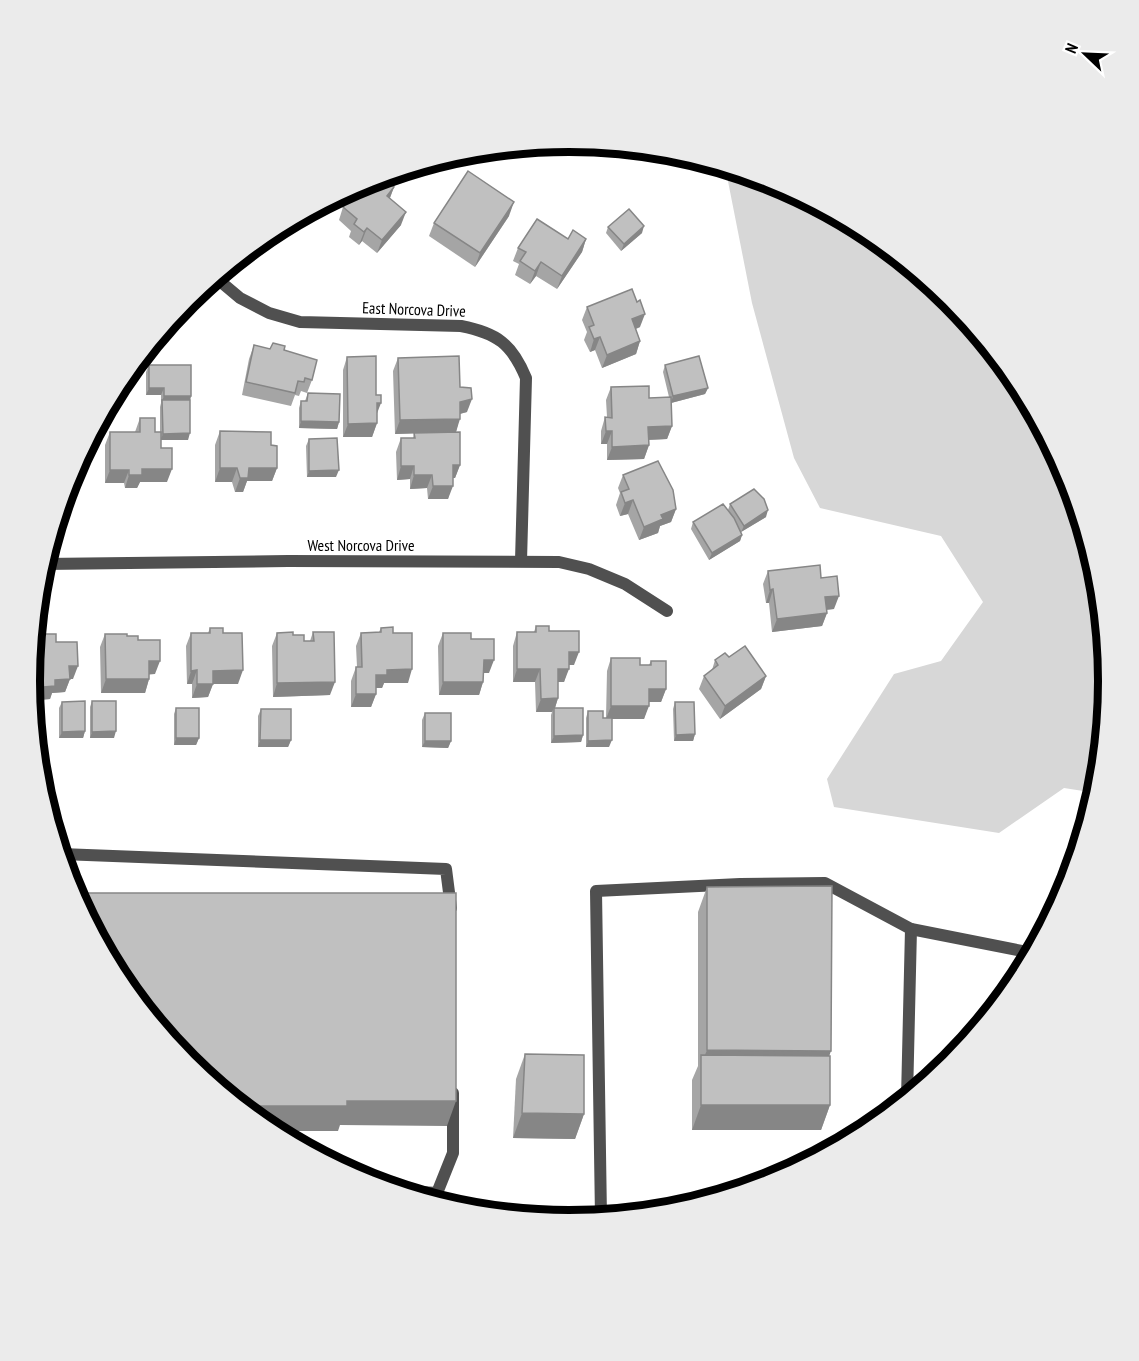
<svg xmlns="http://www.w3.org/2000/svg" width="1139" height="1361" viewBox="0 0 1139 1361" font-family="'PT Sans Narrow',sans-serif">
	<style>
		.green { fill: #d7d7d7 }
		.lines { fill: none; stroke-linecap: round; stroke-linejoin: round }
		.lane { stroke: #505050; stroke-width: 12 }
		.street { stroke: #505050; stroke-width: 12 }
		.wall { fill: #a5a5a5 }
		.shaded-wall { fill: #868686 }
		.building { fill: #c0c0c0; stroke: #868686; stroke-width: 1.5 }
		.labels { text-anchor: middle; dominant-baseline: central; stroke-width: 4.5; stroke-linejoin: round; paint-order: stroke }
		.street-label { font-size: 16px; fill: #000; stroke: #fff }
		.rim { fill: none; stroke: #000; stroke-width: 8 }
	</style>
	<rect width="100%" height="100%" fill="#fff"/>
	<polygon class="green" points="725,166 776,182 870,232 951,299 1018,381 1068,474 1099,576 1109,681 1096,793 1064,788 999,833 834,807 827,779 894,674 941,661 983,602 941,536 820,508 794,458 752,303"/>
	<g class="lines">
		<g class="lane">
			<polyline points="61,854 446,869 451,908"/>
			<polyline points="907,1098 911,929"/>
			<polyline points="403,1191 437,1193 427,1198"/>
			<polyline points="437,1193 453,1153 453,1093"/>
			<polyline points="601,1217 596,891 740,884 825,883 911,929 1032,953"/>
		</g>
		<g class="street">
			<path d="M215 277 240 298 269 313 300 322 461 326C497 333 512 344 526 378L521 561"/>
			<polyline points="44,564 288,561 559,562 589,569 625,584 667,611"/>
		</g>
	</g>
	<g class="wall">
		<polygon points="394,187 390,198 401,225 377,253 362,241 359,245 349,237 351,231 339,220 343,207"/>
		<polygon points="509,216 475,267 429,236 434,223"/>
		<polygon points="608,227 642,233 621,251 606,233"/>
		<polygon points="568,239 586,239 582,252 557,289 536,276 530,284 515,275 519,264 513,261 518,248"/>
		<polygon points="587,307 640,327 636,329 640,341 636,354 602,368 595,350 590,352 584,340 587,332 582,320"/>
		<polygon points="254,345 270,349 284,350 312,380 307,393 301,391 299,396 295,395 291,406 242,395 249,359"/>
		<polygon points="347,357 377,415 377,423 372,437 343,437 343,370"/>
		<polygon points="398,358 460,387 467,412 460,414 456,432 395,434 393,371"/>
		<polygon points="149,365 191,396 190,401 188,440 161,440 161,448 167,482 140,482 137,488 125,488 124,483 105,483 105,445 110,432 135,432 140,418 155,432 160,432 160,407 161,403 161,395 146,395 146,372"/>
		<polygon points="665,365 708,388 705,394 671,403 672,426 667,439 649,440 649,445 644,459 607,460 607,444 601,444 601,431 605,417 607,417 606,400 611,387 649,398 669,397 663,372"/>
		<polygon points="308,393 339,422 337,429 299,428 299,408 301,401 305,401"/>
		<polygon points="220,431 271,445 277,468 272,481 247,481 243,492 235,492 232,482 215,482 215,445"/>
		<polygon points="414,433 460,465 455,478 453,478 448,499 428,499 427,488 410,489 410,479 397,480 396,452 401,438 413,438"/>
		<polygon points="309,439 336,477 307,477 306,446"/>
		<polygon points="623,475 676,509 671,522 660,526 658,533 639,540 628,514 620,516 616,505 620,493 618,488"/>
		<polygon points="730,504 766,517 741,532 742,535 740,541 709,560 691,529 693,522 728,510"/>
		<polygon points="768,571 821,578 834,609 827,610 827,613 822,626 772,632 769,603 766,603 763,584"/>
		<polygon points="536,626 549,631 574,665 569,665 564,682 558,682 558,698 555,708 583,735 581,742 551,743 551,715 552,712 536,712 535,682 513,682 513,646 517,632 534,632"/>
		<polygon points="210,628 223,633 238,684 213,684 208,697 192,698 192,684 187,684 186,646 191,633 208,633"/>
		<polygon points="381,628 393,633 408,683 384,683 382,688 376,688 376,694 371,707 351,707 351,681 356,667 357,667 356,646 361,633 379,632"/>
		<polygon points="313,632 330,695 273,697 272,646 277,633 293,635 304,641 310,641"/>
		<polygon points="443,633 471,639 489,673 484,673 483,682 479,695 439,695 438,646"/>
		<polygon points="105,634 127,636 138,640 155,674 149,674 149,679 145,693 101,693 100,647"/>
		<polygon points="56,642 73,679 70,679 65,692 52,693 50,699 38,700 38,693 31,693 30,680"/>
		<polygon points="729,657 766,676 761,689 720,719 699,689 704,676 712,670 715,660"/>
		<polygon points="611,658 640,665 649,665 651,661 666,689 661,702 649,702 644,719 612,719 609,747 586,747 586,718 588,711 603,718 606,718 607,671"/>
		<polygon points="92,701 114,738 90,738 90,707"/>
		<polygon points="62,702 85,731 83,738 59,738 59,708"/>
		<polygon points="675,702 695,734 693,741 674,741 673,709"/>
		<polygon points="176,708 199,738 196,745 174,745 174,714"/>
		<polygon points="261,709 291,740 288,747 258,747 258,716"/>
		<polygon points="425,713 451,741 448,748 422,747 422,720"/>
		<polygon points="707,887 829,1056 830,1105 821,1130 692,1130 692,1080 698,1066 698,912"/>
		<polygon points="525,1054 584,1114 575,1139 513,1138 516,1079"/>
	</g>
	<g class="shaded-wall">
		<polygon points="394,187 389,200 387,196"/>
		<polygon points="514,202 509,216 475,267 480,253"/>
		<polygon points="406,212 401,225 377,253 382,240"/>
		<polygon points="644,226 642,233 621,251 624,244"/>
		<polygon points="367,228 362,241 359,245 364,232"/>
		<polygon points="586,239 582,252 557,289 562,276"/>
		<polygon points="541,262 536,276 530,284 535,271"/>
		<polygon points="645,314 640,327 627,332 632,319"/>
		<polygon points="600,337 595,350 590,352 594,339"/>
		<polygon points="640,341 636,354 602,368 607,355"/>
		<polygon points="148,348 153,348 148,361 137,361"/>
		<polygon points="149,388 164,388 161,395 146,395"/>
		<polygon points="708,388 705,394 671,403 673,396"/>
		<polygon points="164,396 191,396 189,403 162,400 161,403"/>
		<polygon points="472,399 467,412 455,415 460,402"/>
		<polygon points="377,403 381,403 376,416"/>
		<polygon points="460,419 456,432 395,434 400,420"/>
		<polygon points="301,421 339,422 337,429 299,428"/>
		<polygon points="377,423 372,437 343,437 348,424"/>
		<polygon points="672,426 667,439 644,440 648,427"/>
		<polygon points="606,431 612,431 607,444 601,444"/>
		<polygon points="190,433 188,440 160,440 163,434"/>
		<polygon points="649,445 644,459 607,460 612,447"/>
		<polygon points="453,465 460,465 455,478 448,478"/>
		<polygon points="401,466 414,466 410,479 397,480"/>
		<polygon points="220,468 237,468 232,482 215,482"/>
		<polygon points="249,468 277,468 272,481 247,481 243,492 235,492 240,478"/>
		<polygon points="74,469 70,482 69,482 71,474"/>
		<polygon points="142,469 172,469 167,482 140,482 137,488 125,488 129,475"/>
		<polygon points="110,470 129,470 124,483 105,483"/>
		<polygon points="339,470 336,477 307,477 309,471"/>
		<polygon points="414,475 432,475 427,488 410,489"/>
		<polygon points="433,486 453,486 448,499 428,499"/>
		<polygon points="633,500 628,514 620,516 625,503"/>
		<polygon points="676,509 671,522 660,526 658,533 639,540 644,527 661,515"/>
		<polygon points="768,510 766,517 741,532 744,526"/>
		<polygon points="742,535 740,541 709,560 712,553"/>
		<polygon points="773,589 769,603 766,603 770,590"/>
		<polygon points="839,596 834,609 820,610 825,597"/>
		<polygon points="827,613 822,626 772,632 777,619"/>
		<polygon points="569,652 579,652 574,665 564,665"/>
		<polygon points="484,660 494,660 489,673 479,673"/>
		<polygon points="149,661 160,661 155,674 144,675"/>
		<polygon points="69,666 78,666 73,679 64,679"/>
		<polygon points="412,669 408,683 384,683 382,688 371,688 376,675 387,670"/>
		<polygon points="517,669 540,669 535,682 513,682"/>
		<polygon points="558,669 569,669 564,682 553,682"/>
		<polygon points="197,670 192,684 187,684 191,671"/>
		<polygon points="243,670 238,684 208,684 213,671"/>
		<polygon points="766,676 761,689 720,719 725,706"/>
		<polygon points="42,679 38,693 31,693 30,680"/>
		<polygon points="70,679 65,692 52,693 50,699 38,700 43,687 55,680"/>
		<polygon points="106,679 149,679 145,693 101,693"/>
		<polygon points="335,682 330,695 273,697 277,683"/>
		<polygon points="443,682 483,682 479,695 439,695"/>
		<polygon points="197,684 213,684 208,697 192,698"/>
		<polygon points="649,689 666,689 661,702 644,702"/>
		<polygon points="356,694 376,694 371,707 351,707"/>
		<polygon points="558,698 554,711 554,708 552,712 536,712 541,699"/>
		<polygon points="611,706 649,706 644,719 606,719"/>
		<polygon points="85,731 83,738 59,738 62,732"/>
		<polygon points="116,731 114,738 90,738 92,732"/>
		<polygon points="695,734 693,741 674,741 676,735"/>
		<polygon points="583,735 581,742 551,743 554,736"/>
		<polygon points="176,738 199,738 196,745 174,745"/>
		<polygon points="260,740 291,740 288,747 258,747"/>
		<polygon points="612,740 609,747 586,747 588,741"/>
		<polygon points="425,741 451,741 448,748 422,747"/>
		<polygon points="707,1050 831,1051 822,1076 701,1065"/>
		<polygon points="347,1101 456,1101 447,1126 340,1125 338,1131 273,1131 241,1106"/>
		<polygon points="701,1105 830,1105 821,1130 692,1130"/>
		<polygon points="522,1113 584,1114 575,1139 513,1138"/>
	</g>
	<g class="building">
		<polygon points="468,171 514,202 480,253 434,223"/>
		<polygon points="381,177 394,187 387,196 406,212 382,240 367,228 364,232 354,224 357,219 343,207 366,181"/>
		<polygon points="629,209 644,226 624,244 608,227"/>
		<polygon points="537,219 568,239 573,230 586,239 562,276 541,262 535,271 520,261 526,252 518,248"/>
		<polygon points="632,289 637,302 640,300 645,314 632,319 640,341 607,355 600,337 594,339 589,327 594,325 587,307"/>
		<polygon points="153,341 153,348 148,348"/>
		<polygon points="273,343 285,346 284,350 317,360 312,380 305,378 304,382 298,381 295,393 246,382 254,345 270,349"/>
		<polygon points="376,356 376,395 381,395 381,403 377,403 377,423 348,424 347,357"/>
		<polygon points="459,356 460,387 471,388 472,399 460,402 460,419 400,420 398,358"/>
		<polygon points="699,356 708,388 673,396 665,365"/>
		<polygon points="149,365 191,365 191,396 164,396 164,388 149,388"/>
		<polygon points="649,386 649,398 671,397 672,426 648,427 649,445 612,447 612,431 606,431 605,417 612,418 611,387"/>
		<polygon points="308,393 340,394 339,422 301,421 301,401 307,401"/>
		<polygon points="162,400 190,400 190,433 163,434"/>
		<polygon points="140,418 155,418 155,432 161,432 161,448 172,448 172,469 142,469 142,475 129,475 129,470 110,470 110,432 140,432"/>
		<polygon points="220,431 271,432 271,445 277,446 277,468 249,468 248,478 240,478 237,468 220,468"/>
		<polygon points="460,432 460,465 453,465 453,486 433,486 432,475 414,475 414,466 401,466 401,438 415,438 414,433"/>
		<polygon points="337,438 339,470 309,471 309,439"/>
		<polygon points="658,461 673,490 676,509 661,515 663,519 644,527 633,500 625,503 621,492 629,489 623,475"/>
		<polygon points="754,489 764,499 768,510 744,526 730,504"/>
		<polygon points="723,504 734,518 742,535 712,553 693,522"/>
		<polygon points="820,565 821,578 837,576 839,596 825,597 827,613 777,619 773,589 770,590 768,571"/>
		<polygon points="536,626 549,626 549,631 579,631 579,652 569,652 569,669 558,669 558,698 541,699 540,669 517,669 517,632 536,632"/>
		<polygon points="393,627 393,633 412,633 412,669 387,670 387,675 376,675 376,694 356,694 356,667 362,667 361,633 381,632 381,628"/>
		<polygon points="210,628 223,628 223,633 242,633 243,670 213,671 213,684 197,684 197,670 191,671 191,633 210,633"/>
		<polygon points="293,632 293,635 304,635 304,641 314,641 313,632 334,632 335,682 277,683 277,633"/>
		<polygon points="443,633 471,633 471,639 494,639 494,660 484,660 483,682 443,682"/>
		<polygon points="35,634 56,634 56,642 77,642 78,666 69,666 70,679 55,680 55,686 43,687 42,679 30,680"/>
		<polygon points="105,634 127,634 127,636 138,636 138,640 160,640 160,661 149,661 149,679 106,679"/>
		<polygon points="745,646 766,676 725,706 704,676 718,665 715,660 725,653 729,657"/>
		<polygon points="611,658 640,658 640,665 651,665 651,661 666,661 666,689 649,689 649,706 611,706"/>
		<polygon points="85,701 85,731 62,732 62,702"/>
		<polygon points="92,701 116,701 116,731 92,732"/>
		<polygon points="675,702 694,702 695,734 676,735"/>
		<rect x="176" y="708" width="23" height="30"/>
		<polygon points="554,708 583,708 583,735 554,736"/>
		<polygon points="261,709 291,709 291,740 260,740"/>
		<polygon points="588,711 603,711 603,718 612,718 612,740 588,741"/>
		<rect x="425" y="713" width="26" height="28"/>
		<polygon points="832,886 831,1051 707,1050 707,887"/>
		<polygon points="74,893 456,893 456,1101 347,1101 347,1106 241,1106 188,1062 121,980"/>
		<polygon points="525,1054 584,1055 584,1114 522,1113"/>
		<polygon points="701,1055 830,1056 830,1105 701,1105"/>
	</g>
	<g class="labels">
		<g class="street-label">
			<text transform="translate(414 309) rotate(2)">East Norcova Drive</text>
			<text x="361" y="545">West Norcova Drive</text>
		</g>
	</g>
	<path d="M0 0H1139V1361H0ZM40 681a529 529 0 1 1 1058 0a529 529 0 1 1-1058 0Z" fill="#ebebeb" fill-rule="evenodd"/>
	<path class="rim" d="M40 681a529 529 0 1 1 1058 0a529 529 0 1 1-1058 0Z"/>
	<g transform="translate(1085 54) rotate(293)" stroke="#ffffff" stroke-width="4.5" paint-order="stroke">
	<path d="M0-4.5L10 22L0 15L-10 22Z" fill="#000000"/>
	<text y="-9" font-size="16" font-weight="bold" text-anchor="middle" fill="#000000">N</text>
	</g>
</svg>
